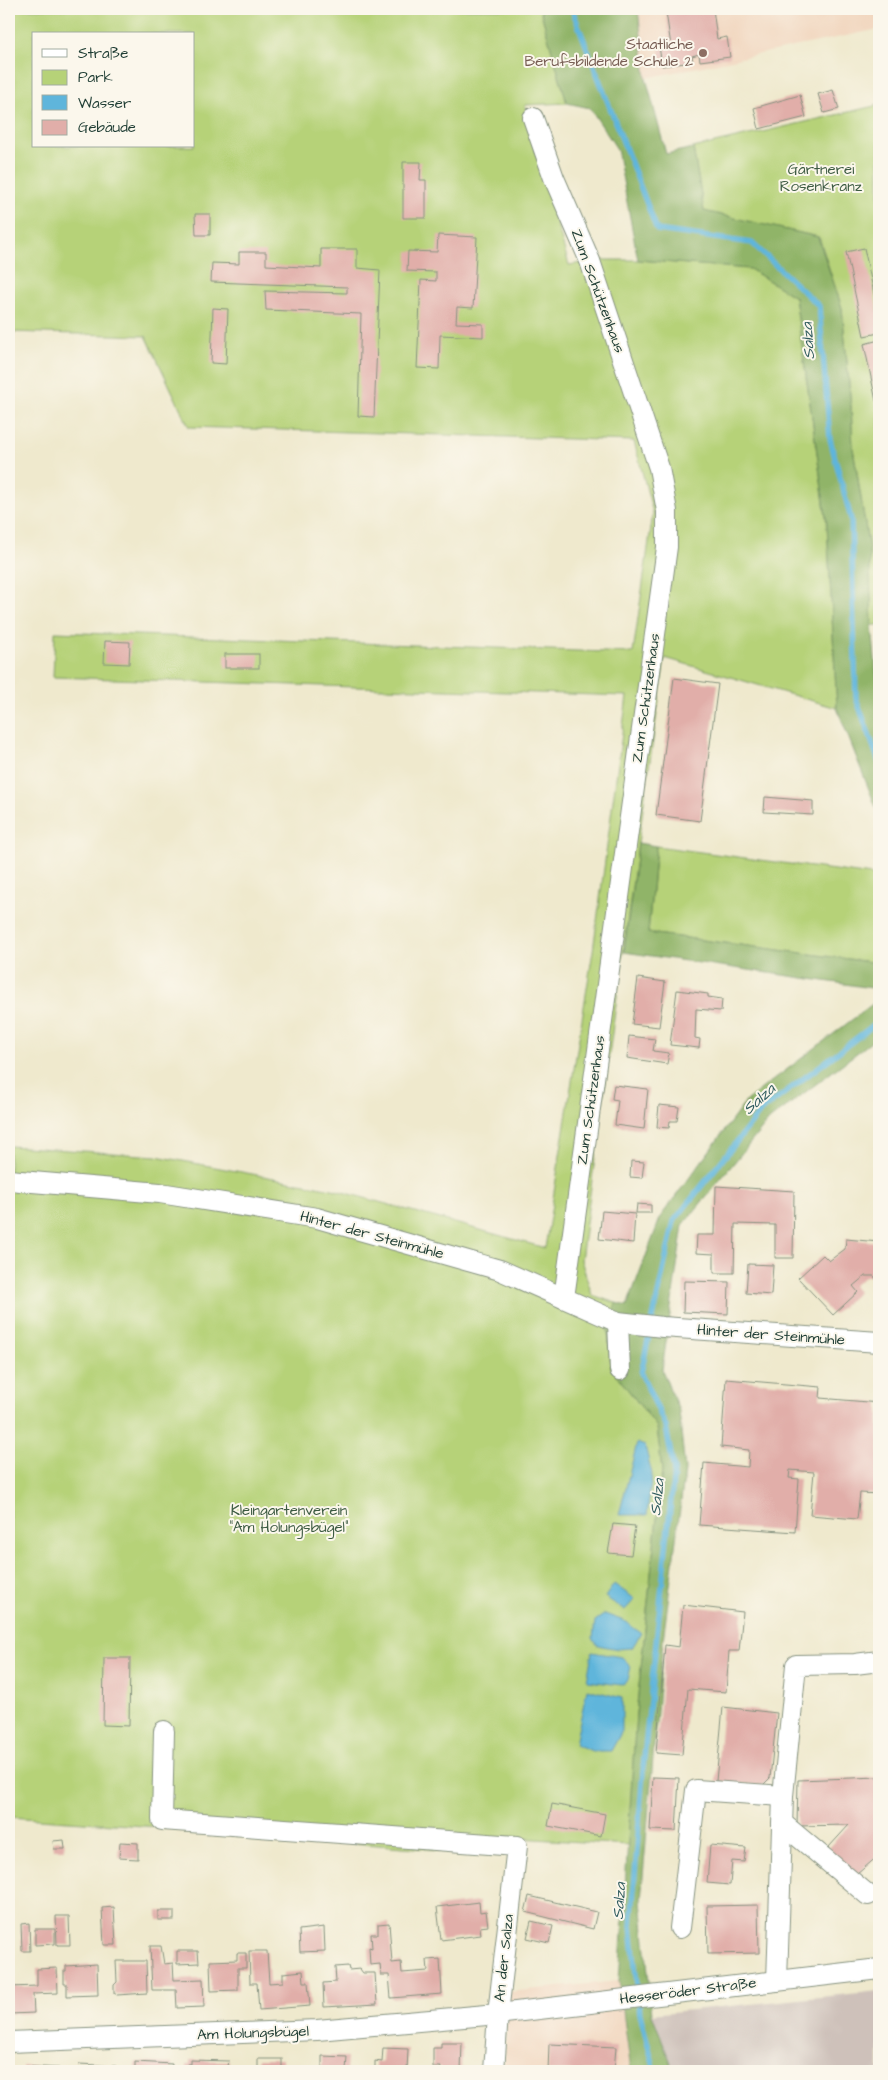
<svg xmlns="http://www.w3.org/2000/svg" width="888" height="2080" viewBox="0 0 888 2080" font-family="'Architects Daughter',sans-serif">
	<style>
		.built { fill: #f1d5bd }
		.industrial { fill: #cec1ba }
		.green { fill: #b6d278; stroke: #6a8856; fill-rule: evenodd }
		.forest { fill: #90b468; stroke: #58784e }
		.water { fill: #5fb5db; stroke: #3f7988 }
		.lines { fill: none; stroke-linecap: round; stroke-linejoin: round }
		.stream { stroke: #5fb5db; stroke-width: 5.5 }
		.building { fill: #e1aea9 }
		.minor-casing { stroke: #879380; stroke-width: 22 }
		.minor { stroke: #fff; stroke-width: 20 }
		.education-dot { fill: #8d6e63; stroke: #fbf7ec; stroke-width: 2 }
		.labels { text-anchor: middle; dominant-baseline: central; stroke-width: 4; stroke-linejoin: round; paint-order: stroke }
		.education-label { font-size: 15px; fill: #785e54; stroke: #fbf7ec; text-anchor: end }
		.park-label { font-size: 15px; fill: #3d5b42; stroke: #fbf7ec }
		.street-label { font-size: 15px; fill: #1f3d34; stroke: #fbf7ec }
		.water-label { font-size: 16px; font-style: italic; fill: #2f5b5e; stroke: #fbf7ec }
	</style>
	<rect width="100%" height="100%" fill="#fbf7ec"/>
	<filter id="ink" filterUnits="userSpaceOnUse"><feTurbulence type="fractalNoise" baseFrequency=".02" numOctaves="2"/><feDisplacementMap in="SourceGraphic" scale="10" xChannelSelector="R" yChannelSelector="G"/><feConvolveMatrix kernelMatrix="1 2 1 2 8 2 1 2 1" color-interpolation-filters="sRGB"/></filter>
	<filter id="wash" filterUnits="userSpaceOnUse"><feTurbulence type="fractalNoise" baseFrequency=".0096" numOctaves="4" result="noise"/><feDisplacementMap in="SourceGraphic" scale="20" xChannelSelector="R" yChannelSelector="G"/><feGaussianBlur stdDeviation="1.12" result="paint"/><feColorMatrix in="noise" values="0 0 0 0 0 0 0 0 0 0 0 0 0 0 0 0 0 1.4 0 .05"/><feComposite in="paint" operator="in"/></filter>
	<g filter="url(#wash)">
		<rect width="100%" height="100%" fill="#efe9cd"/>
		<g class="built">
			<polygon points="638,9 879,9 879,29 646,78"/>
			<polygon points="619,1981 631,2071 504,2071 508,1992"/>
		</g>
		<polygon class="industrial" points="879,1991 879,2071 674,2071 652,2014"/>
		<g class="green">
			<path d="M9 9H540L567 103 525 105 533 143 569 265 603 260H638L750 269 795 297 827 524 837 708 665 658 638 843 581 1260 592 1295 616 1303 608 1330 611 1368 657 1427 662 1471 636 1714 628 1845 504 1837 501 1855 159 1827 9 1817V1146L156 1156 332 1189 545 1248 593 951 627 696 53 677 55 632 633 653 653 513 634 441 189 427 146 336 9 332ZM34 34H194V146H34Z"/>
			<polygon points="879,105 879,625 872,625 869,549 853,448 851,406 842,308 819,237 704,212 693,148"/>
			<polygon points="656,846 879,876 879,963 648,933"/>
		</g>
		<g class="forest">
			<polygon points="540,9 638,9 646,78 666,154 693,148 704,211 818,237 842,308 851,406 853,448 869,549 872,625 879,703 879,815 837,708 827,524 795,297 750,269 638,260 617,149 590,108 567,103"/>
			<polygon points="638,843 656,846 648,933 879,963 879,989 624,952"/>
			<polygon points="879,999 879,1036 769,1120 683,1225 662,1370 679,1411 685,1470 663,1640 641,1900 652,2014 674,2071 631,2071 619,1981 636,1714 662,1471 657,1427 611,1368 608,1330 616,1303 627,1306 661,1216 747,1100"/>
		</g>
		<g class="water">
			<polygon points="637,1443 645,1446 652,1474 647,1515 619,1515"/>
			<polygon points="614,1584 635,1599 625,1610 605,1597"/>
			<polygon points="605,1614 624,1621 641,1633 632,1648 618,1649 597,1645 593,1638 595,1621"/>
			<polygon points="592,1652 622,1657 631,1666 628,1680 622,1685 587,1681"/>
			<polygon points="587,1689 622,1698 622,1731 611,1751 592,1751 575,1744"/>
		</g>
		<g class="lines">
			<g class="stream">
				<polyline points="572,9 657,230 752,243 819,306 830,439 851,519 856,698 879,762"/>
				<polyline points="655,2071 640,2014 631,1926 644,1758 674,1471 666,1427 641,1373 674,1221 761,1111 879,1021"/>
			</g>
		</g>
		<g id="blocks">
			<g class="building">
				<polygon points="652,9 713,9 717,39 727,37 730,57 700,61 699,54 692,56 693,62 662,66 659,46 671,46 666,12 653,13"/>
				<polygon points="833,90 839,109 824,113 818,94"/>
				<polygon points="800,95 806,117 759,129 754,108"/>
				<polygon points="403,162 421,162 420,180 426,180 426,218 403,218"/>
				<polygon points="195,214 210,214 210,235 196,235"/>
				<polygon points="438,235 477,237 473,308 457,307 456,323 483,324 483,337 440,335 439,369 417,368 421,280 436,281 436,272 407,271 408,251 437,252"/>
				<polygon points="864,248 879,316 879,333 864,336 846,252"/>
				<polygon points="321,249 357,249 357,268 380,270 374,417 358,416 361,314 266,310 265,291 347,293 347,287 211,282 212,263 239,264 239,252 266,252 266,265 321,268"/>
				<polygon points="213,308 228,309 226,364 211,363"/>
				<polygon points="879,340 879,401 876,401 864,344"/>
				<polygon points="105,641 130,642 129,664 104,663"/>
				<rect x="225" y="654" width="34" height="14"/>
				<polygon points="674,678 718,684 700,821 656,815"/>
				<polygon points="765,797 813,801 813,815 764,812"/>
				<polygon points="638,978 665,982 659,1027 632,1024"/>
				<polygon points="677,990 708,994 708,997 722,999 721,1011 696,1009 695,1038 700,1039 699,1048 670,1045"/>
				<polygon points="629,1036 655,1039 653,1051 669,1053 667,1064 627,1058"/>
				<polygon points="614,1085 648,1089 644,1129 615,1125 618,1100 612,1099"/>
				<polygon points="659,1105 679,1107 677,1121 670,1121 669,1128 657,1127"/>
				<polygon points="631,1161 644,1162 642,1178 630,1177"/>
				<polygon points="716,1186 794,1191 793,1258 775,1258 775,1225 735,1224 734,1273 714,1273 714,1254 696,1253 697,1235 715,1235"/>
				<polygon points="637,1204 651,1205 651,1213 636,1213"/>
				<polygon points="602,1211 635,1214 633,1243 599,1239"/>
				<polygon points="846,1239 879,1242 879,1284 874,1276 865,1276 853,1286 858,1292 833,1315 798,1278 823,1255 829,1261 845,1249"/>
				<polygon points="748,1264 773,1265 771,1295 746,1293"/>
				<polygon points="684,1281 729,1282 728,1314 683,1312"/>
				<polygon points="726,1379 821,1387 820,1398 879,1403 879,1494 860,1493 857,1519 810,1515 814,1472 790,1470 789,1478 799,1479 795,1532 699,1525 704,1463 748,1467 749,1450 721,1447"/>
				<polygon points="613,1524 635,1526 631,1555 608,1553"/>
				<polygon points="683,1605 743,1612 739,1651 729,1651 726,1692 688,1689 682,1755 656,1753 665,1645 679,1647"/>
				<polygon points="104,1658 130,1658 129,1726 103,1725"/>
				<polygon points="723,1707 777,1713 770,1778 762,1786 716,1781"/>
				<polygon points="653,1777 679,1778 676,1831 650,1830"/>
				<polygon points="879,1777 879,1855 856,1875 828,1848 849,1825 797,1826 798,1780"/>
				<polygon points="552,1804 605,1814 601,1836 548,1826"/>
				<polygon points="64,1840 65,1849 54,1849 53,1841"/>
				<polygon points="120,1842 138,1843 138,1859 119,1858"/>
				<polygon points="710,1845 746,1848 744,1862 732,1861 730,1885 707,1883"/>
				<polygon points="529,1896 597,1912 593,1929 525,1912"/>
				<polygon points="479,1902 480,1912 486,1911 488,1926 480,1927 481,1935 441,1940 437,1907"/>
				<polygon points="758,1905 759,1953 708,1954 707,1906"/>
				<polygon points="114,1907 116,1945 104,1945 102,1908"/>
				<rect x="158" y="1911" width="16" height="9"/>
				<polygon points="56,1916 69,1916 70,1945 57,1945"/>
				<polygon points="531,1921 553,1926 549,1943 527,1938"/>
				<polygon points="29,1923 30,1951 22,1951 21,1924"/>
				<polygon points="389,1923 392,1963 401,1962 402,1973 428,1971 427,1960 440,1959 442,1994 391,1998 389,1975 381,1975 380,1964 370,1965 369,1947 372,1948 371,1934 378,1934 378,1924"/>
				<polygon points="324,1927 325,1951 300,1952 299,1930"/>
				<polygon points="35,1929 55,1929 55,1944 35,1945"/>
				<polygon points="150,1946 161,1946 164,1964 173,1963 174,1980 203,1979 204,2007 177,2008 176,1990 152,1990"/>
				<polygon points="177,1951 198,1951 199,1963 177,1964"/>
				<polygon points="249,1951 267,1951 269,1983 283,1982 283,1973 303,1971 304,1982 308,1982 310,2006 259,2010 257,1983 250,1983"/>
				<polygon points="237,1953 246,1953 246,1968 238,1968 238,1990 211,1991 210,1961 237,1960"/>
				<polygon points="116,1961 146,1961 147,1993 117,1995 114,1993 114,1985 117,1982"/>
				<polygon points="97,1964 98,1995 67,1996 67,1984 64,1984 64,1971 66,1971 66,1966"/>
				<polygon points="348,1966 349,1970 360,1969 363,1973 375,1973 377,2004 324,2007 323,1983 336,1982 335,1967"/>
				<polygon points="57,1968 58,1993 33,1994 34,2013 10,2014 9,1987 37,1986 37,1969"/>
				<polygon points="441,2043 462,2043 461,2071 440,2071 441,2067 433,2067 433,2048 441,2048"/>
				<polygon points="549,2044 616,2047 614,2071 548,2071"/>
				<polygon points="383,2048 408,2049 407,2071 375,2071 375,2061 382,2062"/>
				<polygon points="322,2056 347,2057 346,2071 322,2071"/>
				<rect x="258" y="2059" width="24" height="12"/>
				<polygon points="191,2060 229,2061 228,2066 233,2067 232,2071 187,2071 187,2064 191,2064"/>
				<polygon points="135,2062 172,2064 171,2071 135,2071"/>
				<polygon points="79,2064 116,2066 115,2071 78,2071"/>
				<polygon points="23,2066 59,2068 59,2071 23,2071"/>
			</g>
		</g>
	</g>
	<g filter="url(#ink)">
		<use href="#blocks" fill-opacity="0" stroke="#879380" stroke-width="1"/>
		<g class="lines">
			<defs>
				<g id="minor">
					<polyline points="533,118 554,178 590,261 659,468 667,511 667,547 564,1298"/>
					<polyline points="9,1180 160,1193 317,1218 500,1270 618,1322 663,1327 879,1342"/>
					<polyline points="618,1322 620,1370"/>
					<polyline points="164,1731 162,1820 517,1846 498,2014 494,2071"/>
					<polyline points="782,1823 868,1895"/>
					<polyline points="680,1928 696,1790 783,1796 796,1665 855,1664 879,1661"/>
					<polyline points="777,1981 783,1796"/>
					<polyline points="9,2042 317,2030 498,2014 879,1969"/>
				</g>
			</defs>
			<use href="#minor" class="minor-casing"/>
			<use href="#minor" class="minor"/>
		</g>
	</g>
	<circle class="education-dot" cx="703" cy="53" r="5"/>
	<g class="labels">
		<g class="education-label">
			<text x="693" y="44">Staatliche<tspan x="693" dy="17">Berufsbildende Schule 2</tspan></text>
		</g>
		<g class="park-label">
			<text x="821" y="169">Gärtnerei<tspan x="821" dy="17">Rosenkranz</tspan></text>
			<text x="289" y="1510">Kleingartenverein<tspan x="289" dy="17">"Am Holungsbügel"</tspan></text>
		</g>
		<g class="street-label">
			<text transform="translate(598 291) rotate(70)">Zum Schützenhaus</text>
			<text transform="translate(646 698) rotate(-82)">Zum Schützenhaus</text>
			<text transform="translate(591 1100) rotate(-82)">Zum Schützenhaus</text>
			<text transform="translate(372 1235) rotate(15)">Hinter der Steinmühle</text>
			<text transform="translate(771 1335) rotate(4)">Hinter der Steinmühle</text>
			<text transform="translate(504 1958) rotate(-84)">An der Salza</text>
			<text transform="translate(688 1991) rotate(-7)">Hesseröder Straße</text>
			<text transform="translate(253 2033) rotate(-2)">Am Holungsbügel</text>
		</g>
		<g class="water-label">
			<text transform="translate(808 341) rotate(-94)">Salza</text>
			<text transform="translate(759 1099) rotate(-42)">Salza</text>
			<text transform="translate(657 1497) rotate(-84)">Salza</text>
			<text transform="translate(619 1901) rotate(-86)">Salza</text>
		</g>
	</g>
	<rect width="888" height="2080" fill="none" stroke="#fbf7ec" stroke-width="30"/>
	<rect x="32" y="32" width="162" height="115" fill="#fbf7ec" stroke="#a3ada2"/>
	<rect x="42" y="49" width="25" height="8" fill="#ffffff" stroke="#a3ada2"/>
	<text x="78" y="58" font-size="15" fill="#1f3d34">Straße</text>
	<rect x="42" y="70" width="25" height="15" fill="#b6d278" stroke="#a3ada2"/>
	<text x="78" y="82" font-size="15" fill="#1f3d34">Park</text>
	<rect x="42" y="95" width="25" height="15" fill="#5fb5db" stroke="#a3ada2"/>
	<text x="78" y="108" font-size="15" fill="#1f3d34">Wasser</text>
	<rect x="42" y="120" width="25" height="15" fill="#e1aea9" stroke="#a3ada2"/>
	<text x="78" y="132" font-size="15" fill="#1f3d34">Gebäude</text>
</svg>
